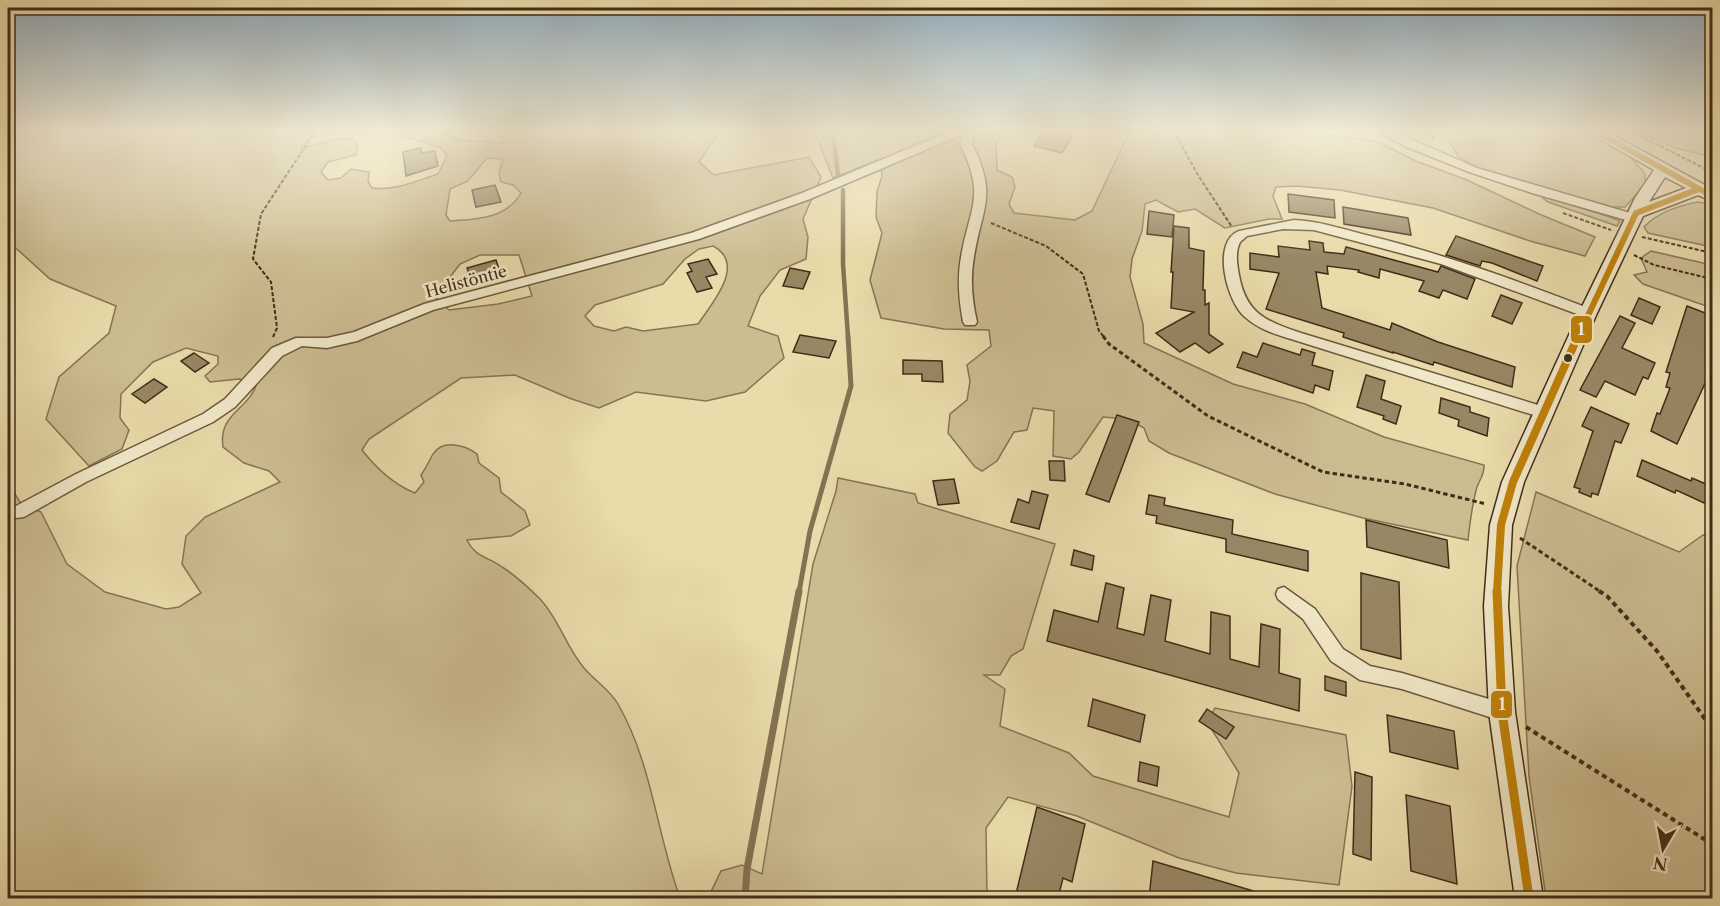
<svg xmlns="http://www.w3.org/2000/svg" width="1720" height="906" viewBox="0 0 1720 906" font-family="'Libre Caslon Text',serif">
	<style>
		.green { fill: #ccbd91; stroke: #867455; stroke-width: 1.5; fill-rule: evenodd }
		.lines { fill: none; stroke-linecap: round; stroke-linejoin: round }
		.stream-far2 { stroke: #847253; stroke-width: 4.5 }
		.stream-far1 { stroke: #847253; stroke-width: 5 }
		.stream { stroke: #847253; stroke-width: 7 }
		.building { fill: #988764; stroke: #412c19; stroke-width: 1.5 }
		.street-casing { stroke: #6b583d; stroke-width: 3 }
		.secondary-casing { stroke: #412c19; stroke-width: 3 }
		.path-far2 { stroke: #412c19; stroke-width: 2; stroke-dasharray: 4 2; stroke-linecap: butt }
		.path-far1 { stroke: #412c19; stroke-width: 3; stroke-dasharray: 4.5 3; stroke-linecap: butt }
		.path { stroke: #412c19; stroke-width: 4; stroke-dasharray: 5 4; stroke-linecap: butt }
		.street { fill: #f1e8c8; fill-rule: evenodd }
		.secondary { fill: #f1e8c8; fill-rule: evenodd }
		.bus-1-far2-casing { stroke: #f1e8c8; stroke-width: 10 }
		.bus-1-far1-casing { stroke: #f1e8c8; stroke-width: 12 }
		.bus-1-casing { stroke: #f1e8c8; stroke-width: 14 }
		.bus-1-far2 { stroke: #c08108; stroke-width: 6 }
		.bus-1-far1 { stroke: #c08108; stroke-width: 8 }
		.bus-1 { stroke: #c08108; stroke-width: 9 }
		.bus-dot { fill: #412c19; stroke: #f1e8c8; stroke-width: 2 }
		.labels { text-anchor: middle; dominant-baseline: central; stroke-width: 5; stroke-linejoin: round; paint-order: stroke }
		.street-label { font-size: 16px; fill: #412c19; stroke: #f1e8c8 }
		.line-badge { stroke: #f1e8c8; stroke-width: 2 }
		.badge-label { font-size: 16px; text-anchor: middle; font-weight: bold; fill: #fff }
	</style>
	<rect width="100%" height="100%" fill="#e9dbaa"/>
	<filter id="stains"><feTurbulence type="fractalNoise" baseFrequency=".00333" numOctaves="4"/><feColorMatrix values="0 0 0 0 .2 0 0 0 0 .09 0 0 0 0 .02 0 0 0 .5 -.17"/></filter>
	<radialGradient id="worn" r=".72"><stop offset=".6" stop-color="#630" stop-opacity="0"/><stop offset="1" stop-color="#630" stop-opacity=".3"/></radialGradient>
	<g class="green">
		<path d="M8 130H317L308 142 301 146 302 148 337 139H354L358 147 356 155 328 162 321 172 328 180 341 178 351 169 369 172 368 181 372 188C395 191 416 181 438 174L447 156 441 148 385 130H441L458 140 503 143 501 130H758L720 131 699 162 714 175 809 157 821 177 803 219 808 237 806 259 780 270 760 296 748 326 778 336 784 358 745 392 706 401 636 392 599 408 569 398 515 375 461 378 369 439 362 450C376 468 395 485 415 493L424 482 421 475C426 468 429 461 433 454 443 439 465 445 477 454L479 463 499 478 501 492 525 511 530 525 511 536 467 540C476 558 487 556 502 567 515 575 529 588 540 599 559 619 566 647 584 668 594 680 610 690 618 704 652 763 657 835 680 898H8V482L21 504 41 512 67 564 105 592 166 609 179 607 201 593 182 564 186 536 205 517 280 482 269 471 244 463 223 447C218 413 249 410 257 383L239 379 210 382 205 376 218 364V356L186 348 153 362 121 394 120 418 129 430 122 449 89 466 46 419 59 377 109 333 116 306 50 279 8 241ZM487 158 503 159 499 173 501 182 513 185 521 193C506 219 477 219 450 221L446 215 450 189 468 181ZM713 246C747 264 712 303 698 324L643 331 626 327 614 331 594 326 585 316 595 305 663 284 685 259 699 249ZM480 255H519L532 296 498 304 449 310 435 297 460 264Z"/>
		<path d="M814 130H1005L996 144 997 170 1012 177 1015 187 1009 204 1014 213 1075 220 1092 211 1130 130H1290L1376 141 1416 161 1467 180 1539 214 1595 237 1585 256 1530 241 1433 208 1340 190 1297 186 1276 187 1273 196 1282 219H1269L1225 228 1195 209 1178 212 1156 200 1145 204 1142 231 1132 259 1130 277 1143 324 1144 343 1233 384 1305 404 1384 437 1484 465C1485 473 1480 479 1477 487 1472 504 1470 522 1468 540L1363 518 1275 494 1169 453 1149 441 1144 428 1127 419 1103 417 1079 452 1071 459 1053 456 1054 411 1033 408 1027 430 1014 432 997 461 982 471 975 467 948 433 950 414 967 400 970 381 967 365 991 346 989 330 944 329 881 318 870 280 882 233 876 217 877 192 882 176 880 159 833 178Z"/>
		<polygon points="1442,130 1587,130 1629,155 1645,174 1645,185 1625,207 1608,207 1477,168 1458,156"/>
		<polygon points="1636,130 1712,133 1712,157 1675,148"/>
		<polygon points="1547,197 1610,217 1620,221 1617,226 1548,202 1543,198"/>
		<path d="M1698 202 1712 204V247L1648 233 1644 227C1658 212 1678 206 1698 202Z"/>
		<polygon points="1651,251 1712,265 1712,308 1643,284 1634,275 1647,272 1641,258"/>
		<polygon points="838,478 915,494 918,503 1055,544 1023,649 1011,656 1000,675 984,675 1005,689 1000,726 1069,753 1093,776 1229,817 1239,773 1207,722 1215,708 1346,735 1352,786 1339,885 1236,873 1179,858 1077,816 1008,797 986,828 987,898 708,898 721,871 742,865 762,874 813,564 836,491"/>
		<polygon points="1536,492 1679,552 1703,535 1712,536 1712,898 1546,898 1529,776 1517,566"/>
	</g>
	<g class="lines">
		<g class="stream-far2">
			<polyline points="830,130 833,134 838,176"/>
			<polyline points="843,190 843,264 848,337"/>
		</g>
		<polyline class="stream-far1" points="799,592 810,531 851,386 848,336"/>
		<polyline class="stream" points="745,898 747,869 799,591"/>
	</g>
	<g class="building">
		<polygon points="1044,130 1076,130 1062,153 1034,146"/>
		<polygon points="421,148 421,153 435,151 438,166 406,176 403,152"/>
		<polygon points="495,185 501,202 476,207 472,190"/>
		<polygon points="1288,194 1334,200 1335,218 1289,212"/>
		<polygon points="1343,207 1408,218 1411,235 1344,224"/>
		<polygon points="1149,211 1174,215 1172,237 1147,234"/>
		<polygon points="1174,226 1189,228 1189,248 1204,251 1203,290 1205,290 1205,305 1209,303 1209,334 1223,344 1209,353 1195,343 1180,352 1156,333 1194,312 1171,308 1173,272 1171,272"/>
		<polygon points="1456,236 1543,266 1537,281 1492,263 1482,261 1480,266 1446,255"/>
		<polygon points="1309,241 1323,243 1324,252 1344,254 1346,247 1438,272 1441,266 1475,279 1467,299 1443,290 1439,298 1419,291 1424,281 1380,269 1379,278 1358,272 1359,270 1327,266 1328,274 1316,272 1322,308 1390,330 1392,323 1438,342 1515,367 1512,387 1434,362 1433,365 1393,352 1393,353 1343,337 1344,333 1266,309 1279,273 1250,269 1250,253 1279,257 1278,246 1310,250"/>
		<polygon points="708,259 717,274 706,277 712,288 697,292 687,273 692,271 688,264"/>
		<polygon points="496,260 501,275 472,283 467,268"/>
		<polygon points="790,268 810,272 803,289 783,286"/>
		<polygon points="1501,295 1522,303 1512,324 1492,316"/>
		<polygon points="1639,298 1660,307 1652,324 1631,315"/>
		<polygon points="1687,306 1713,316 1713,366 1677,444 1651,431 1657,413 1660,414 1670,388 1666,387 1670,373 1666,372"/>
		<polygon points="1620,316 1635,323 1622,348 1655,363 1648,379 1643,377 1635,395 1605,381 1596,397 1580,390"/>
		<polygon points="800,335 836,341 829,358 793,352"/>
		<polygon points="1263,343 1300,355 1302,349 1315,353 1312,365 1333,371 1329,390 1315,385 1313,393 1237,367 1243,352 1257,357"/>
		<polygon points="194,353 209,363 195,372 181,361"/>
		<polygon points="903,360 942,361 943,382 922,381 922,374 903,374"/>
		<polygon points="1366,375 1385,381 1381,399 1401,406 1396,424 1383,419 1384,416 1357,407"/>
		<polygon points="154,379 167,387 145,403 132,394"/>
		<polygon points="1441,398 1470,407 1470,412 1489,418 1487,436 1458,426 1459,420 1439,413"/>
		<polygon points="1591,407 1629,424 1621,443 1615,441 1598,495 1592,493 1591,497 1579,492 1580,489 1574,487 1593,431 1582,426"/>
		<polygon points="1117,415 1139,422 1109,502 1086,494"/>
		<polygon points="1642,460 1691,481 1692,478 1713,487 1713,507 1676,490 1675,493 1637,476"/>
		<polygon points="1049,461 1064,461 1065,481 1050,480"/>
		<polygon points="954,479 959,503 938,505 933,481"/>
		<polygon points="1032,491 1048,495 1039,529 1011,522 1018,499 1029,503"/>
		<polygon points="1149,495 1165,498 1164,505 1233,520 1232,534 1308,551 1308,571 1226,552 1226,539 1156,523 1157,516 1146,514"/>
		<polygon points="1366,520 1447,540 1449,568 1367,547"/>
		<polygon points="1074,550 1094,556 1092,570 1071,565"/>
		<polygon points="1361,573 1399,582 1401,659 1361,649"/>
		<polygon points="1106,583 1124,588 1117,628 1144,635 1151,595 1171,600 1165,641 1210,654 1211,612 1230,616 1230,659 1259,667 1261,624 1280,629 1279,673 1300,679 1299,711 1047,641 1054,610 1098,622"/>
		<polygon points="1325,676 1346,682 1346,696 1325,690"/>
		<polygon points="1093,699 1145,715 1140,742 1088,726"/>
		<polygon points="1207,709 1234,727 1226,739 1199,721"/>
		<polygon points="1387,715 1454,731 1458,769 1390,752"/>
		<polygon points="1140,762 1159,767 1157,786 1138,781"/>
		<polygon points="1355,772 1372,777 1371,860 1353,854"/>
		<polygon points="1406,795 1450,806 1457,884 1411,871"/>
		<polygon points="1037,807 1085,824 1072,882 1063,878 1058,898 1015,898"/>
		<polygon points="1153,861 1267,895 1267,898 1149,898"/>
	</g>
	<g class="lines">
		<defs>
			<g id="street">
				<path d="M953 130H975L972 144C998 196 982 206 974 257 970 279 972 300 977 322L975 325H965L963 322C959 300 957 279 961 257 970 206 986 196 960 144L963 134 810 199 699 239 433 310 357 341 327 348 302 346 282 356 235 407 213 422 86 482 24 517 8 519V507L16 506 76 474 203 414 225 399 272 348 296 338H327L354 332 424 304 691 233 802 193Z"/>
				<polygon points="1375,130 1390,130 1477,168 1637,215 1639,218 1633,222 1532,193 1469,172 1407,147"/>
				<path d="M1294 220C1318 221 1343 229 1366 235 1444 254 1518 281 1593 310L1595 313 1588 318 1441 264 1314 230 1283 229 1247 236 1240 242C1235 253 1237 264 1239 275 1246 314 1266 321 1301 333L1548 408 1550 412 1548 416 1543 418 1291 339C1275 334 1258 329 1245 317 1227 302 1211 242 1239 231Z"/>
				<polygon points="1284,587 1315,609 1343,649 1370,666 1402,673 1502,703 1508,706 1511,712 1508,718 1502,721 1402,689 1360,680 1331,661 1303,619 1278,599 1276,594 1278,589"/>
			</g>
			<path id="secondary" d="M1585 130H1604L1712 189V201L1698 195 1643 216 1597 313 1524 482 1512 525 1508 606 1515 712 1543 898H1515L1489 712 1484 606 1490 525 1502 482 1579 313 1635 198 1654 170ZM1665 177 1686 188 1649 202Z"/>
		</defs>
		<use href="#street" class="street-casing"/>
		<use href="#secondary" class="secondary-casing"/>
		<g class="path-far2">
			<polyline points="1173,130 1198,175 1232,227"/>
			<polyline points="1430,130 1434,140"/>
			<polyline points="1628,130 1712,172"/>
			<polyline points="1563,213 1611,230"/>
			<polyline points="991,223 1046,246 1083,274 1099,331 1104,337"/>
			<polyline points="1642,237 1712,253"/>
			<polyline points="1634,255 1654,265 1712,279"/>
			<polyline points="273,337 277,328 271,282 253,259 261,214 316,130"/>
		</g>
		<g class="path-far1">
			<polyline points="1103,336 1109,344 1208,416 1323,472 1405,484 1486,504"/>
			<polyline points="1520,538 1601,592"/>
		</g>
		<g class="path">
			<polyline points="1599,591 1607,596 1657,651 1712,729"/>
			<polyline points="1526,727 1712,844"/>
		</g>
		<use href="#street" class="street"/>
		<use href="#secondary" class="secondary"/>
		<defs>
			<g id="bus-1-far2">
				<polyline points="1593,130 1712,196"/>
				<polyline points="1578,337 1636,213 1699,189"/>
			</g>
			<polyline id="bus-1-far1" points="1497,592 1501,525 1513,482 1578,336"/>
			<polyline id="bus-1" points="1497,591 1502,712 1529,898"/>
		</defs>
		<use href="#bus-1-far2" class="bus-1-far2-casing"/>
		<use href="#bus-1-far1" class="bus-1-far1-casing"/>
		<use href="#bus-1" class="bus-1-casing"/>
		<use href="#bus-1-far2" class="bus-1-far2"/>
		<use href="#bus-1-far1" class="bus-1-far1"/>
		<use href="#bus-1" class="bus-1"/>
	</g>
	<linearGradient id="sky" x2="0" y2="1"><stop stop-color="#91acbc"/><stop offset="0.51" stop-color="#f5efd9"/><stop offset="1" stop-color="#f5efd9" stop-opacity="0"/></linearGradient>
	<rect width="1720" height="257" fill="url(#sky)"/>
	<circle class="bus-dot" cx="1568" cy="358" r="5"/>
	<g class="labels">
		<g class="street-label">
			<text transform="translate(466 281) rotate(-15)">Helistöntie</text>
		</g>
	</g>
	<g class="line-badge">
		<rect x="1570" y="315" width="23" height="29" rx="6" fill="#c08108"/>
		<rect x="1490" y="690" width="23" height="29" rx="6" fill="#c08108"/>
	</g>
	<g class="badge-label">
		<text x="1581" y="335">1</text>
		<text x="1502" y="710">1</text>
	</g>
	<rect width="1720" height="906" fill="none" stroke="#e9dbaa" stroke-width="30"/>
	<rect x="9" y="9" width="1702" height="888" fill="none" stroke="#412c19" stroke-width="3"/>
	<rect x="15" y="15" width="1690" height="876" fill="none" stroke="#412c19" stroke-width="1.5"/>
	<g transform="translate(1663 849) rotate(190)" stroke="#f1e8c8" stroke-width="4.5" paint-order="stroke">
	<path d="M0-4.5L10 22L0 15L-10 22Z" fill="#412c19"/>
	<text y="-9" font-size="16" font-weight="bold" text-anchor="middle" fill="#412c19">N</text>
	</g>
	<rect width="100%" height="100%" filter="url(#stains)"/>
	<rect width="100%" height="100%" fill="url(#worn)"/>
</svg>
